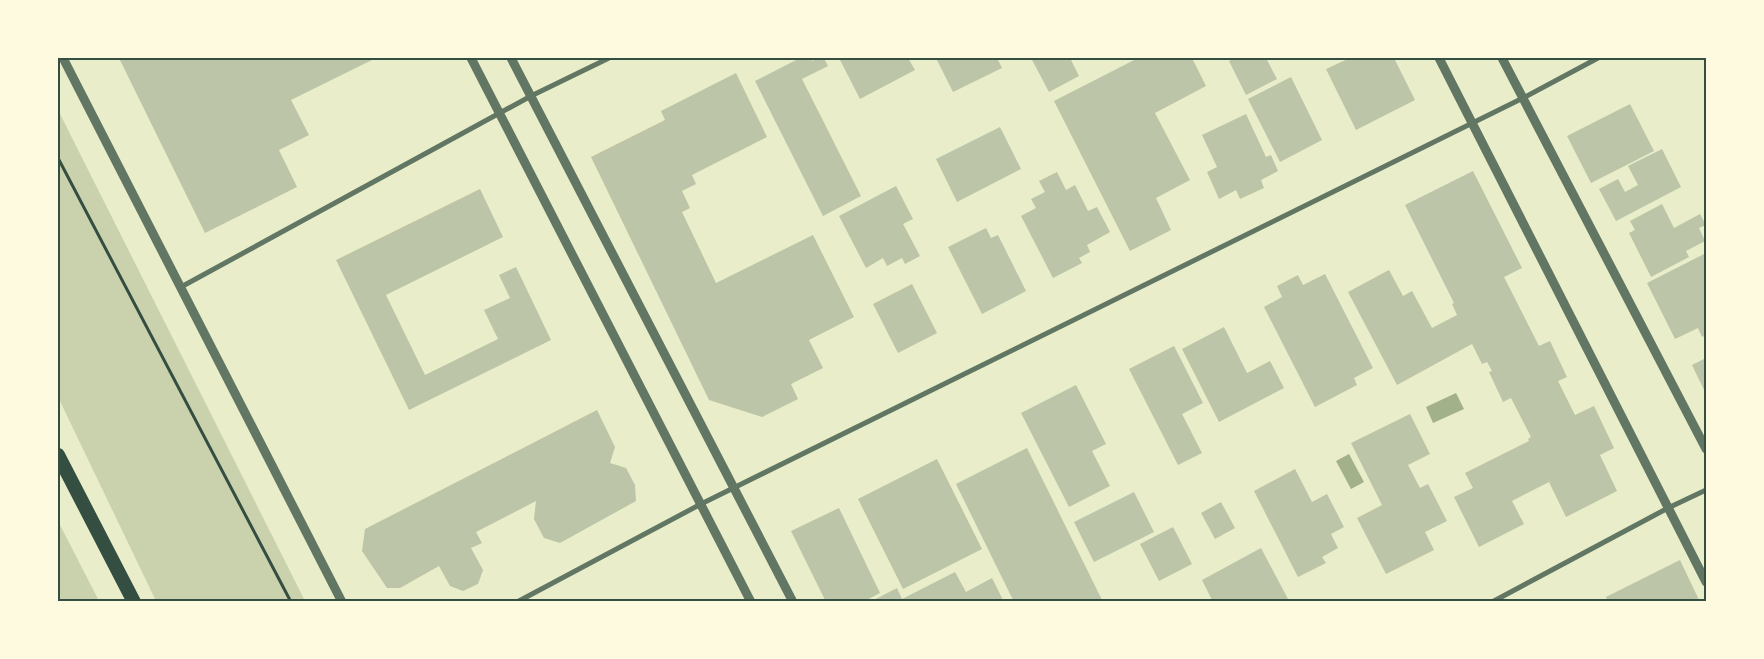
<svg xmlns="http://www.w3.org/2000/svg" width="1764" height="659" viewBox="0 0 1764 659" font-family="'Nunito Sans',sans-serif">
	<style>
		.green { fill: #cad2ad }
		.water { fill: #a3b18a }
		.building { fill: #bcc5a7 }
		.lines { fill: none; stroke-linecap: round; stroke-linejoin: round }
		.path { stroke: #344e41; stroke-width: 3 }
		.minor { stroke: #617663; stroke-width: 5 }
		.tertiary { stroke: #617663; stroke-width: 9 }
		.trunk { stroke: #344e41; stroke-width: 14 }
		.neatline { fill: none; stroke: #344e41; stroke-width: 2 }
	</style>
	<rect width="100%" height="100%" fill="#e9edc9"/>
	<g class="green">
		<polygon points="58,110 305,601 156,601 58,397"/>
		<polygon points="58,521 99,601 58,601"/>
	</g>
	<g class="water">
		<polygon points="1456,393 1464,409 1433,423 1426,407"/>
		<polygon points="1349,454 1364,482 1351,489 1336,461"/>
	</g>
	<g class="building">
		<polygon points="119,58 376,58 291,100 309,135 279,150 297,187 205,233"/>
		<polygon points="798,58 811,58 812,61 818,58 824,58 828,66 802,79 861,196 823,216 755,81 798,59"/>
		<polygon points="839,58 908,58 915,70 860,99"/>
		<polygon points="936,58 997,58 1002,68 953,92"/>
		<polygon points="1031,58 1070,58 1079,76 1049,92"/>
		<polygon points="1138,58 1192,58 1206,86 1155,113 1190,180 1156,198 1171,230 1130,251 1054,101"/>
		<polygon points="1235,58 1266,58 1277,79 1246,95 1229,61"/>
		<polygon points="1350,58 1394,58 1415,100 1356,130 1326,69"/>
		<polygon points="736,73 767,137 692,175 696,184 682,191 690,208 682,212 716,283 813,235 854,317 809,340 823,368 791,384 798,399 762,417 709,400 591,157 665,120 661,111"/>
		<polygon points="1291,77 1322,140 1280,162 1248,99"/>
		<polygon points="1630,104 1654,151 1591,183 1567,136"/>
		<polygon points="1246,114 1266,157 1271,155 1278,171 1261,180 1264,188 1240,199 1236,190 1219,199 1207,172 1217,167 1202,135"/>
		<polygon points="1000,127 1021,169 957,202 936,159"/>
		<polygon points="1662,149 1681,187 1616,221 1599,189 1618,179 1625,192 1638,185 1628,166"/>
		<polygon points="1473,171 1522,268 1504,277 1539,346 1550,341 1567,377 1558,381 1575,415 1594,406 1614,448 1600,455 1617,491 1566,517 1549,482 1512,501 1524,524 1479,547 1454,497 1473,488 1465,473 1529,441 1528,439 1531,437 1511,398 1503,402 1489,372 1492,371 1487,362 1482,364 1472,344 1397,385 1348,292 1389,270 1403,296 1412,291 1432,328 1457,315 1452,304 1454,303 1405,205"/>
		<polygon points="1057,172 1066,190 1075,185 1088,211 1097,207 1110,232 1087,245 1090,252 1079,258 1082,263 1053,278 1021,216 1036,208 1031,199 1045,192 1039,181"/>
		<polygon points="896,186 913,219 903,224 920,256 905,264 902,258 887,266 883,258 866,268 839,216"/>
		<polygon points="480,189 503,237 386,295 425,375 498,339 484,310 510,298 499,275 516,267 551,340 409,410 336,260"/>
		<polygon points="1662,204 1674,228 1700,214 1706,225 1699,228 1705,241 1686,251 1689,257 1651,277 1629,233 1635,230 1630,221"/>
		<polygon points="986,228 991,238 998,235 1026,291 982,314 948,247"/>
		<polygon points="1706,253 1706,335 1702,337 1698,328 1675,339 1647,283"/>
		<polygon points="1325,274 1373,368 1354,378 1357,385 1315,407 1264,307 1282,297 1277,286 1298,275 1303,285"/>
		<polygon points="912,284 937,333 898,353 873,304"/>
		<polygon points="1224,327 1247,373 1270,361 1284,388 1219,422 1182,349"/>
		<polygon points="1174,346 1203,403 1182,414 1202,453 1178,465 1129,369"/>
		<polygon points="1706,358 1706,394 1692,365"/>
		<polygon points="1076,385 1106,444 1092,451 1110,486 1069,507 1021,413"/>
		<polygon points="597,410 615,447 610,463 626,468 635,485 636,501 560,543 544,538 534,519 536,501 476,532 482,543 471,548 483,570 478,584 463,591 450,586 439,566 400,588 387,588 362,551 365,529"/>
		<polygon points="1410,414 1430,454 1408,465 1420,488 1428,484 1447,521 1425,532 1434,550 1386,574 1357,518 1382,505 1351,443"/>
		<polygon points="1027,448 1103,602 1014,602 956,484"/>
		<polygon points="937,459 982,549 903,589 858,499"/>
		<polygon points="1295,469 1312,502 1327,494 1344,527 1331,534 1338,548 1322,557 1326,563 1298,577 1254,491"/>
		<polygon points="1134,492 1154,532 1094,562 1074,522"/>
		<polygon points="1221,502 1235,528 1215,539 1201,513"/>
		<polygon points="839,508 880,593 863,602 826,602 791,531"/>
		<polygon points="1173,527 1192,564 1159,581 1140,544"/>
		<polygon points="1261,548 1288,599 1282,602 1213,602 1202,580"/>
		<polygon points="1680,560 1700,602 1608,602 1606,597"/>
		<polygon points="955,572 966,592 992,578 1004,602 870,602 897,588 902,599"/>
	</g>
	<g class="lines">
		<polyline class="path" points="58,158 291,602"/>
		<g class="minor">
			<polyline points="181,287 531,96 609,58"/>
			<polyline points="517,602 701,504 1523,98 1598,58"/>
			<polyline points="1492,602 1668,508 1706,490"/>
		</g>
		<g class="tertiary">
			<polyline points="63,58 342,602"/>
			<polyline points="471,58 751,602"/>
			<polyline points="511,58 793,602"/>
			<polyline points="1439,58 1706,582"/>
			<polyline points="1502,58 1706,449"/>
		</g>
		<polyline class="trunk" points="58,455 134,602"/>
	</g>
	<rect width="1764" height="659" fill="none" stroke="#fefae0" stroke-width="118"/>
	<rect x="59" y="59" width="1646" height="541" class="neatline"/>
</svg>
